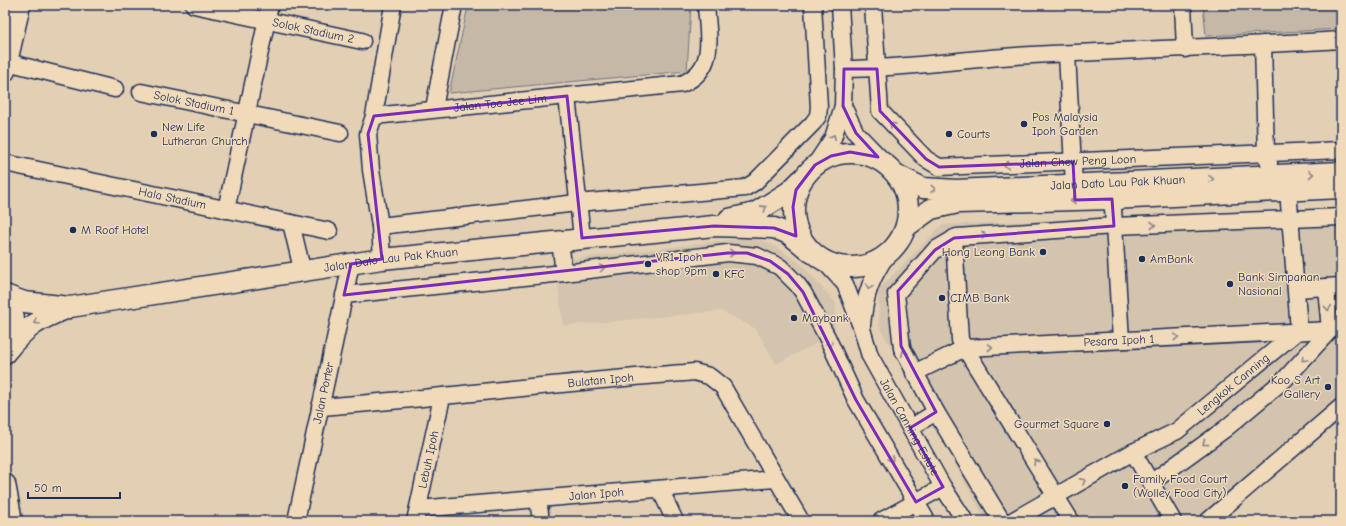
<svg xmlns="http://www.w3.org/2000/svg" width="1346" height="526" viewBox="0 0 1346 526" font-family="'Comic Neue',sans-serif">
	<style>
		.built { fill: #d4c4ae }
		.green { fill: #c6b8a7; stroke: #707482 }
		.lines { fill: none; stroke-linecap: round; stroke-linejoin: round }
		.minor-casing { stroke: #1b2f5e; stroke-width: 19 }
		.major-casing { stroke: #1b2f5e; stroke-width: 23 }
		.minor { stroke: #f0dab9; stroke-width: 16 }
		.major { stroke: #f0dab9; stroke-width: 20 }
		.oneway { stroke: #86848c }
		.marked { fill: none; stroke: #7b2cbf; stroke-width: 3; stroke-linejoin: round }
		.poi-dot { fill: #1b2f5e; stroke: #f0dab9; stroke-width: 1.5 }
		.labels { text-anchor: middle; dominant-baseline: central; stroke-width: 3; stroke-linejoin: round; paint-order: stroke }
		.street-label { font-size: 12px; fill: #1b2f5e; stroke: #f0dab9 }
		.poi-label { font-size: 12px; fill: #1b2f5e; stroke: #f0dab9; text-anchor: start }
	</style>
	<rect width="100%" height="100%" fill="#e3d0b4"/>
	<filter id="ink" filterUnits="userSpaceOnUse"><feTurbulence type="fractalNoise" baseFrequency=".025" numOctaves="2"/><feDisplacementMap in="SourceGraphic" scale="8" xChannelSelector="R" yChannelSelector="G"/><feConvolveMatrix kernelMatrix="1 2 1 2 8 2 1 2 1" color-interpolation-filters="sRGB"/></filter>
	<g filter="url(#ink)">
		<g class="built">
			<polygon points="1341,207 1341,413 1312,438 1225,521 986,521 879,326 878,290 942,225"/>
			<polygon points="754,237 777,247 802,265 836,303 835,334 776,364 756,329 721,311 563,326 555,261"/>
		</g>
		<g class="green">
			<polygon points="500,5 691,5 687,71 449,93 467,11"/>
			<polygon points="1203,5 1341,5 1341,29 1206,36"/>
		</g>
		<g class="lines">
			<defs>
				<g id="minor">
					<path id="s1" d="M194 5 362 41"/>
					<polyline points="840,5 844,69 843,106 856,133 886,164"/>
					<path id="s2" d="M873 5 880 111 926 159 939 167 1341 150"/>
					<polyline points="1183,5 1185,49"/>
					<polyline points="1263,44 1266,154 1269,163"/>
					<polyline points="1067,54 1074,185 1085,186"/>
					<polyline points="7,62 115,89"/>
					<path d="M844 69C907 69 969 58 1032 55 1135 50 1238 46 1341 40"/>
					<path id="s3" d="M141 92 340 133"/>
					<polyline points="567,96 582,238"/>
					<polyline points="434,108 454,5"/>
					<path id="s4" d="M374 116 682 84C717 69 708 37 706 5"/>
					<path id="s5" d="M5 163 291 223 303 273"/>
					<polyline points="815,165 833,138 843,106"/>
					<polyline points="1284,180 1288,182 1288,190 1299,330"/>
					<polyline points="1108,189 1112,192 1121,340"/>
					<polyline points="226,210 270,5"/>
					<polyline points="291,223 329,231"/>
					<polyline points="380,226 577,203 745,188 755,182 813,123 818,116 819,107 813,5"/>
					<polyline points="954,238 960,340 1071,521"/>
					<polyline points="560,241 564,273"/>
					<polyline points="382,259 380,226 371,170 368,134 374,116 393,5"/>
					<path id="s6" d="M823 260 845 284 862 329 870 356 943 487 965 521"/>
					<polyline points="1296,289 1341,286"/>
					<polyline points="344,295 564,273 728,253 757,256 780,267 797,284 803,292 827,337 856,400 927,521"/>
					<path d="M862 325C865 294 871 278 888 253"/>
					<path id="s7" d="M914 373 965 348 1330 330"/>
					<path id="s8" d="M320 407C441 398 563 382 684 373L694 372 709 376 723 387 801 521"/>
					<polyline points="910,428 936,412"/>
					<polyline points="1133,452 1173,521"/>
					<polyline points="1152,482 1225,429 1285,379 1330,330 1326,287"/>
					<polyline points="660,489 675,521"/>
					<polyline points="538,499 541,521"/>
					<path id="s9" d="M418 509 775 479"/>
					<path id="s10" d="M296 521 351 264"/>
					<path id="s11" d="M415 521 442 397"/>
					<polyline points="881,521 943,487"/>
					<polyline points="1002,521 936,412 902,348 896,294 935,250 957,237 1114,226 1341,217"/>
					<path id="s12" d="M1012 521 1133 452 1177 431 1299 330"/>
					<polyline points="1208,521 1341,407"/>
				</g>
				<g id="major">
					<polyline points="5,71 20,5"/>
					<circle cx="851" cy="210" r="57"/>
					<path id="s13" d="M897 175 923 188 956 190 1341 172"/>
					<polyline points="729,219 755,213 790,191 801,180"/>
					<polyline points="906,227 931,209 958,203 1112,199 1341,188"/>
					<path id="s14" d="M5 295 24 302 70 307 382 259 714 226 774 228 789 234 811 252"/>
					<path d="M5 300C18 313 15 332 9 348"/>
					<path d="M5 353C25 328 37 320 66 309"/>
					<polyline points="5,484 12,521"/>
				</g>
			</defs>
			<use href="#minor" class="minor-casing"/>
			<use href="#major" class="major-casing"/>
			<use href="#minor" class="minor"/>
			<use href="#major" class="major"/>
		</g>
		<defs><path id="oneway-chevron" d="M-2-3.5L2.5 0L-2 3.5" fill="none" stroke-width="1.6" stroke-linecap="round" stroke-linejoin="round"/></defs>
		<g class="oneway">
			<use href="#oneway-chevron" transform="translate(892 125) rotate(-136)"/>
			<use href="#oneway-chevron" transform="translate(833 137) rotate(-65)"/>
			<use href="#oneway-chevron" transform="translate(1006 165) rotate(178)"/>
			<use href="#oneway-chevron" transform="translate(1311 174) rotate(-4)"/>
			<use href="#oneway-chevron" transform="translate(1211 179) rotate(-2)"/>
			<use href="#oneway-chevron" transform="translate(933 189) rotate(3)"/>
			<use href="#oneway-chevron" transform="translate(1073 200) rotate(178)"/>
			<use href="#oneway-chevron" transform="translate(764 208) rotate(-33)"/>
			<use href="#oneway-chevron" transform="translate(1153 225) rotate(-2)"/>
			<use href="#oneway-chevron" transform="translate(984 235) rotate(-4)"/>
			<use href="#oneway-chevron" transform="translate(732 253)"/>
			<use href="#oneway-chevron" transform="translate(602 268) rotate(-7)"/>
			<use href="#oneway-chevron" transform="translate(869 287) rotate(109)"/>
			<use href="#oneway-chevron" transform="translate(1328 308) rotate(84)"/>
			<use href="#oneway-chevron" transform="translate(36 322) rotate(149)"/>
			<use href="#oneway-chevron" transform="translate(1176 337) rotate(-3)"/>
			<use href="#oneway-chevron" transform="translate(830 344) rotate(65)"/>
			<use href="#oneway-chevron" transform="translate(990 347) rotate(-3)"/>
			<use href="#oneway-chevron" transform="translate(904 353) rotate(-117)"/>
			<use href="#oneway-chevron" transform="translate(1304 359) rotate(133)"/>
			<use href="#oneway-chevron" transform="translate(1205 443) rotate(144)"/>
			<use href="#oneway-chevron" transform="translate(891 459) rotate(59)"/>
			<use href="#oneway-chevron" transform="translate(1036 462) rotate(-122)"/>
			<use href="#oneway-chevron" transform="translate(1083 481) rotate(-29)"/>
		</g>
	</g>
	<path class="marked" d="M844 69H877L880 111 926 159 939 167 1073 162 1075 200 1112 199 1114 226 954 238 935 250 898 291 901 346 936 412 910 428 943 487 916 502 856 400 803 292 788 274 770 261 747 253H728L344 295 351 264 382 259 368 134 374 116 567 96 582 238 714 226 774 228 796 236 793 207 796 190 815 165 831 156 850 152 878 157 856 133 843 106Z"/>
	<g class="poi-dot">
		<circle cx="1024" cy="124" r="4"/>
		<circle cx="154" cy="134" r="4"/>
		<circle cx="949" cy="134" r="4"/>
		<circle cx="73" cy="230" r="4"/>
		<circle cx="1043" cy="252" r="4"/>
		<circle cx="1142" cy="259" r="4"/>
		<circle cx="648" cy="264" r="4"/>
		<circle cx="716" cy="274" r="4"/>
		<circle cx="1230" cy="284" r="4"/>
		<circle cx="942" cy="298" r="4"/>
		<circle cx="794" cy="318" r="4"/>
		<circle cx="1328" cy="387" r="4"/>
		<circle cx="1107" cy="424" r="4"/>
		<circle cx="1125" cy="486" r="4"/>
	</g>
	<g class="labels">
		<g class="street-label">
			<text stroke="none"><textPath href="#s1" startOffset="122">Solok Stadium 2</textPath></text>
			<text stroke="none"><textPath href="#s3" startOffset="54">Solok Stadium 1</textPath></text>
			<text stroke="none"><textPath href="#s4" startOffset="127">Jalan Too Jee Lim</textPath></text>
			<text stroke="none"><textPath href="#s2" startOffset="327">Jalan Chew Peng Loon</textPath></text>
			<text stroke="none"><textPath href="#s13" startOffset="224">Jalan Dato Lau Pak Khuan</textPath></text>
			<text stroke="none"><textPath href="#s5" startOffset="171">Hala Stadium</textPath></text>
			<text stroke="none"><textPath href="#s14" startOffset="391">Jalan Dato Lau Pak Khuan</textPath></text>
			<text stroke="none"><textPath href="#s7" startOffset="211">Pesara Ipoh 1</textPath></text>
			<text stroke="none"><textPath href="#s8" startOffset="282">Bulatan Ipoh</textPath></text>
			<text stroke="none"><textPath href="#s12" startOffset="261">Lengkok Canning</textPath></text>
			<text stroke="none"><textPath href="#s10" startOffset="131">Jalan Porter</textPath></text>
			<text stroke="none"><textPath href="#s6" startOffset="190">Jalan Canning Estate</textPath></text>
			<text stroke="none"><textPath href="#s11" startOffset="63">Lebuh Ipoh</textPath></text>
			<text stroke="none"><textPath href="#s9" startOffset="179">Jalan Ipoh</textPath></text>
		</g>
		<g class="poi-label">
			<text x="1032" y="117">Pos Malaysia<tspan x="1032" dy="14">Ipoh Garden</tspan></text>
			<text x="162" y="127">New Life<tspan x="162" dy="14">Lutheran Church</tspan></text>
			<text x="957" y="134">Courts</text>
			<text x="81" y="230">M Roof Hotel</text>
			<text x="1035" y="252" text-anchor="end">Hong Leong Bank</text>
			<text x="656" y="257">VR1 Ipoh<tspan x="656" dy="14">shop 9pm</tspan></text>
			<text x="1150" y="259">AmBank</text>
			<text x="724" y="274">KFC</text>
			<text x="1238" y="277">Bank Simpanan<tspan x="1238" dy="14">Nasional</tspan></text>
			<text x="950" y="298">CIMB Bank</text>
			<text x="802" y="318">Maybank</text>
			<text x="1320" y="380" text-anchor="end">Koo S Art<tspan x="1320" dy="14">Gallery</tspan></text>
			<text x="1099" y="424" text-anchor="end">Gourmet Square</text>
			<text x="1133" y="479">Family Food Court<tspan x="1133" dy="14">(Wolley Food City)</tspan></text>
		</g>
	</g>
	<rect width="1346" height="526" fill="none" stroke="#f0dab9" stroke-width="20"/>
	<rect x="10" y="10" width="1326" height="506" fill="none" stroke="#1b2f5e" stroke-width="1.5" filter="url(#ink)"/>
	<path d="M28 492v6h92v-6" fill="none" stroke="#1b2f5e" stroke-width="2"/>
	<text x="34" y="492" font-size="12" fill="#1b2f5e" stroke="#f0dab9" stroke-width="3" paint-order="stroke">50 m</text>
</svg>
